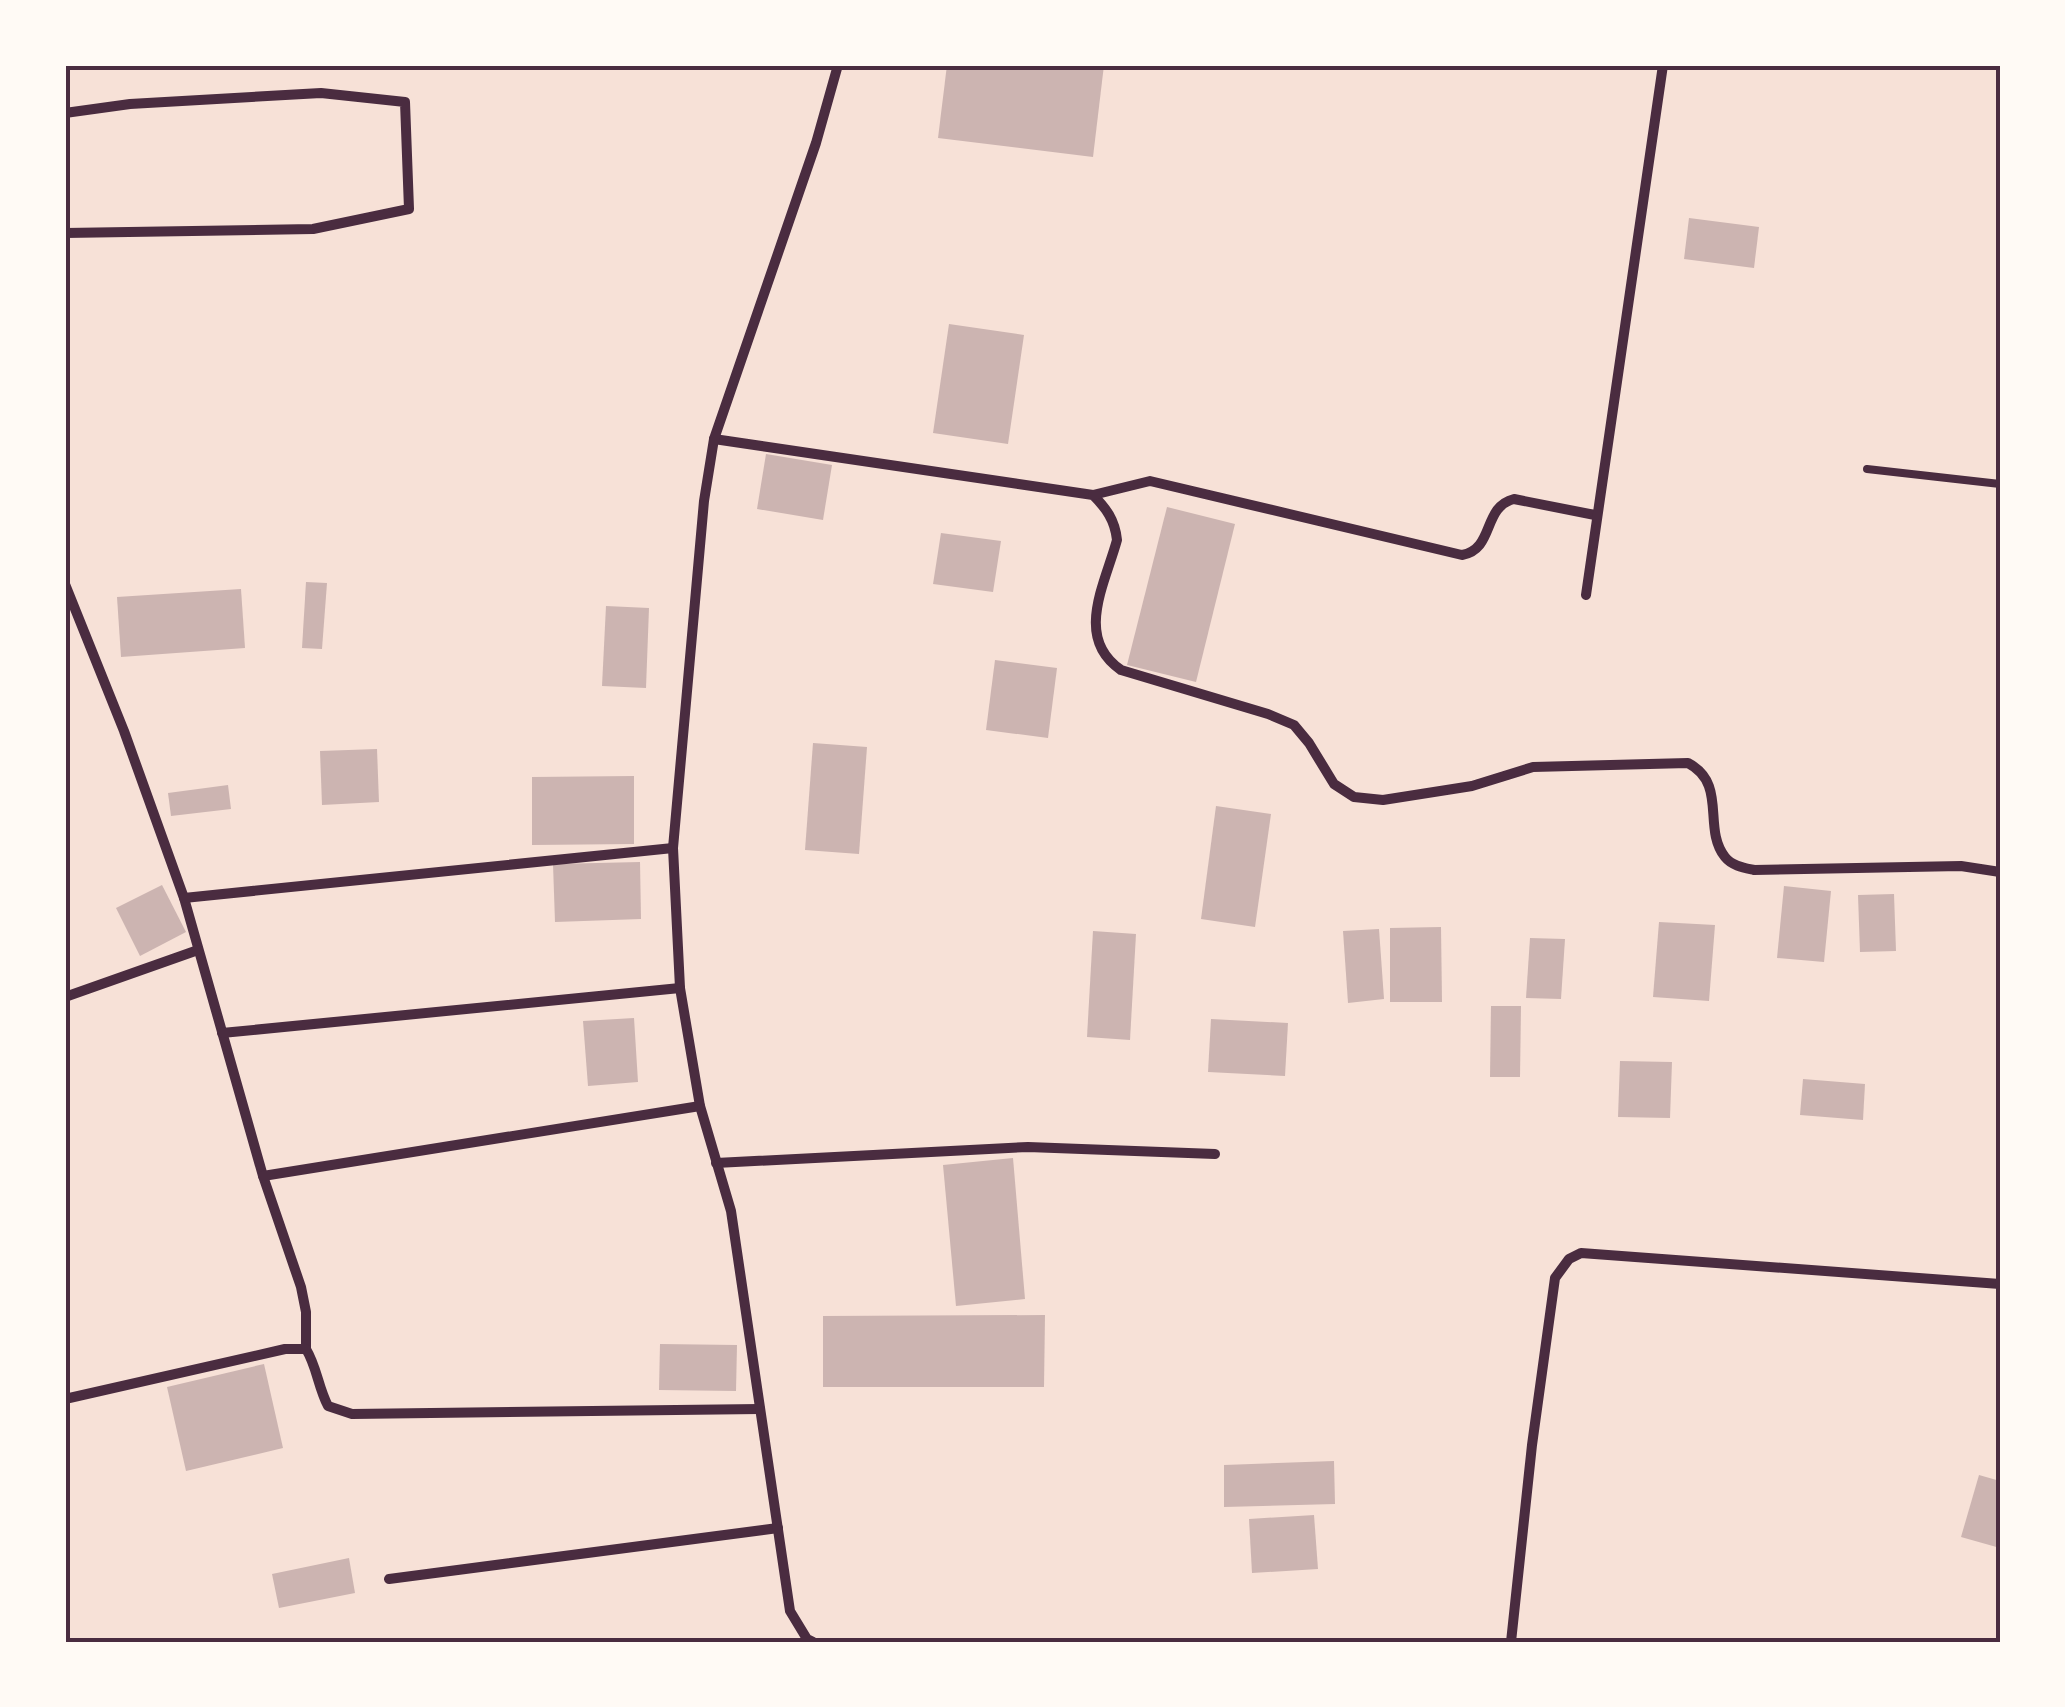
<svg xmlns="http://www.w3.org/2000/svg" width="2065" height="1707" viewBox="0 0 2065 1707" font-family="'Fira Sans',sans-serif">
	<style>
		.building { fill: #ccb4b1 }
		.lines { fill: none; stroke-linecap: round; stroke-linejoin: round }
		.service { stroke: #4a2c40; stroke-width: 8 }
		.minor { stroke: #4a2c40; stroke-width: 10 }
		.neatline { fill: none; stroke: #4a2c40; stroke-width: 4 }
	</style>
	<rect width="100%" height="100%" fill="#f7e1d7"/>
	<g class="building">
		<polygon points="947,65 1104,65 1093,157 938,138"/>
		<polygon points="1689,218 1759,227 1754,268 1684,259"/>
		<polygon points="949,324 1024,335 1008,444 933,433"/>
		<polygon points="766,454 832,465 823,520 757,509"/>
		<polygon points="1167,507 1235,524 1196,682 1127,665"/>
		<polygon points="941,533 1001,541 993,592 933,584"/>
		<polygon points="306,582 327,583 322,649 302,648"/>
		<polygon points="241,589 245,648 121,657 117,597"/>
		<polygon points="606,606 649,608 646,688 602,686"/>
		<polygon points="995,660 1057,668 1048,738 986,730"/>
		<polygon points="813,743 867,747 859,854 805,850"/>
		<polygon points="377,749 379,802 322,805 320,751"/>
		<polygon points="634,776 634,844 532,845 532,777"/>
		<polygon points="228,785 231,809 171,816 168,793"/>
		<polygon points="1216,806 1271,814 1255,927 1201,919"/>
		<polygon points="640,862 641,919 555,922 553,864"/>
		<polygon points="162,885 186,932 140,956 116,908"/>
		<polygon points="1784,886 1831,891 1824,962 1777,958"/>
		<polygon points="1894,894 1896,951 1860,952 1858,895"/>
		<polygon points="1659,922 1715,925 1709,1001 1653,997"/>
		<polygon points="1441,927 1442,1002 1390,1002 1390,928"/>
		<polygon points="1379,929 1384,999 1348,1003 1343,931"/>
		<polygon points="1093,931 1136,934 1130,1040 1087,1037"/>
		<polygon points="1530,938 1565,939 1561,999 1526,998"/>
		<polygon points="1491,1006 1521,1006 1520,1077 1490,1077"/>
		<polygon points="634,1018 638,1082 588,1086 583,1021"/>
		<polygon points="1211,1019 1288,1023 1285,1076 1208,1072"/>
		<polygon points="1620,1061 1672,1062 1670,1118 1618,1117"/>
		<polygon points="1803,1079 1865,1084 1863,1120 1800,1115"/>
		<polygon points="1013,1158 1025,1299 956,1306 943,1165"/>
		<polygon points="1045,1315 1044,1387 823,1387 823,1316"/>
		<polygon points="660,1344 737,1345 736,1391 659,1390"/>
		<polygon points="264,1364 283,1448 186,1471 167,1387"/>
		<polygon points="1334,1461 1335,1504 1224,1507 1224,1465"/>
		<polygon points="1979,1475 2000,1481 2000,1548 1961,1537"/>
		<polygon points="1314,1515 1318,1569 1252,1573 1249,1519"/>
		<polygon points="349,1558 355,1593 279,1608 272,1574"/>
	</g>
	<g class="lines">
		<polyline class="service" points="1867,469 2000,484"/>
		<g class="minor">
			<polyline points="65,113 130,104 321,93 405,102 409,209 313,229 65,233"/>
			<path d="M714 439 1093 495C1106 508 1115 520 1117 540 1105 584 1074 638 1121 670L1268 714 1294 725 1309 743 1334 784 1354 797 1383 800 1472 786 1533 767 1688 763C1728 784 1702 828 1725 857 1732 866 1745 868 1754 870L1961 866 2000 872"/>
			<path d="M1093 495 1150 481 1462 555C1495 549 1482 507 1514 499L1595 515"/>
			<polyline points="65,584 124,731 184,898 263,1176 301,1287 306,1312 306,1349"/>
			<polyline points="1586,595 1663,65"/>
			<polyline points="184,898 673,848"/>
			<polyline points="65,997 198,950"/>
			<polyline points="222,1033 680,988"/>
			<polyline points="716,1163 1028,1147 1215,1154"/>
			<polyline points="263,1176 700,1106"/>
			<path d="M65 1399 285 1349H306C317 1367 318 1387 328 1406L352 1414 760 1409"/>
			<polyline points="389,1579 778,1528"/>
			<polyline points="813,1642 807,1639 790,1611 731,1211 700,1106 680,988 673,848 704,501 714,439 816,143 838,65"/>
			<polyline points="1511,1642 1532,1445 1555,1278 1569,1259 1581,1253 2000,1284"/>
		</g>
	</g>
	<rect width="2065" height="1707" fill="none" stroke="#fffaf5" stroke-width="135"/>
	<rect x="68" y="68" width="1930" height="1572" class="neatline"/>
</svg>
